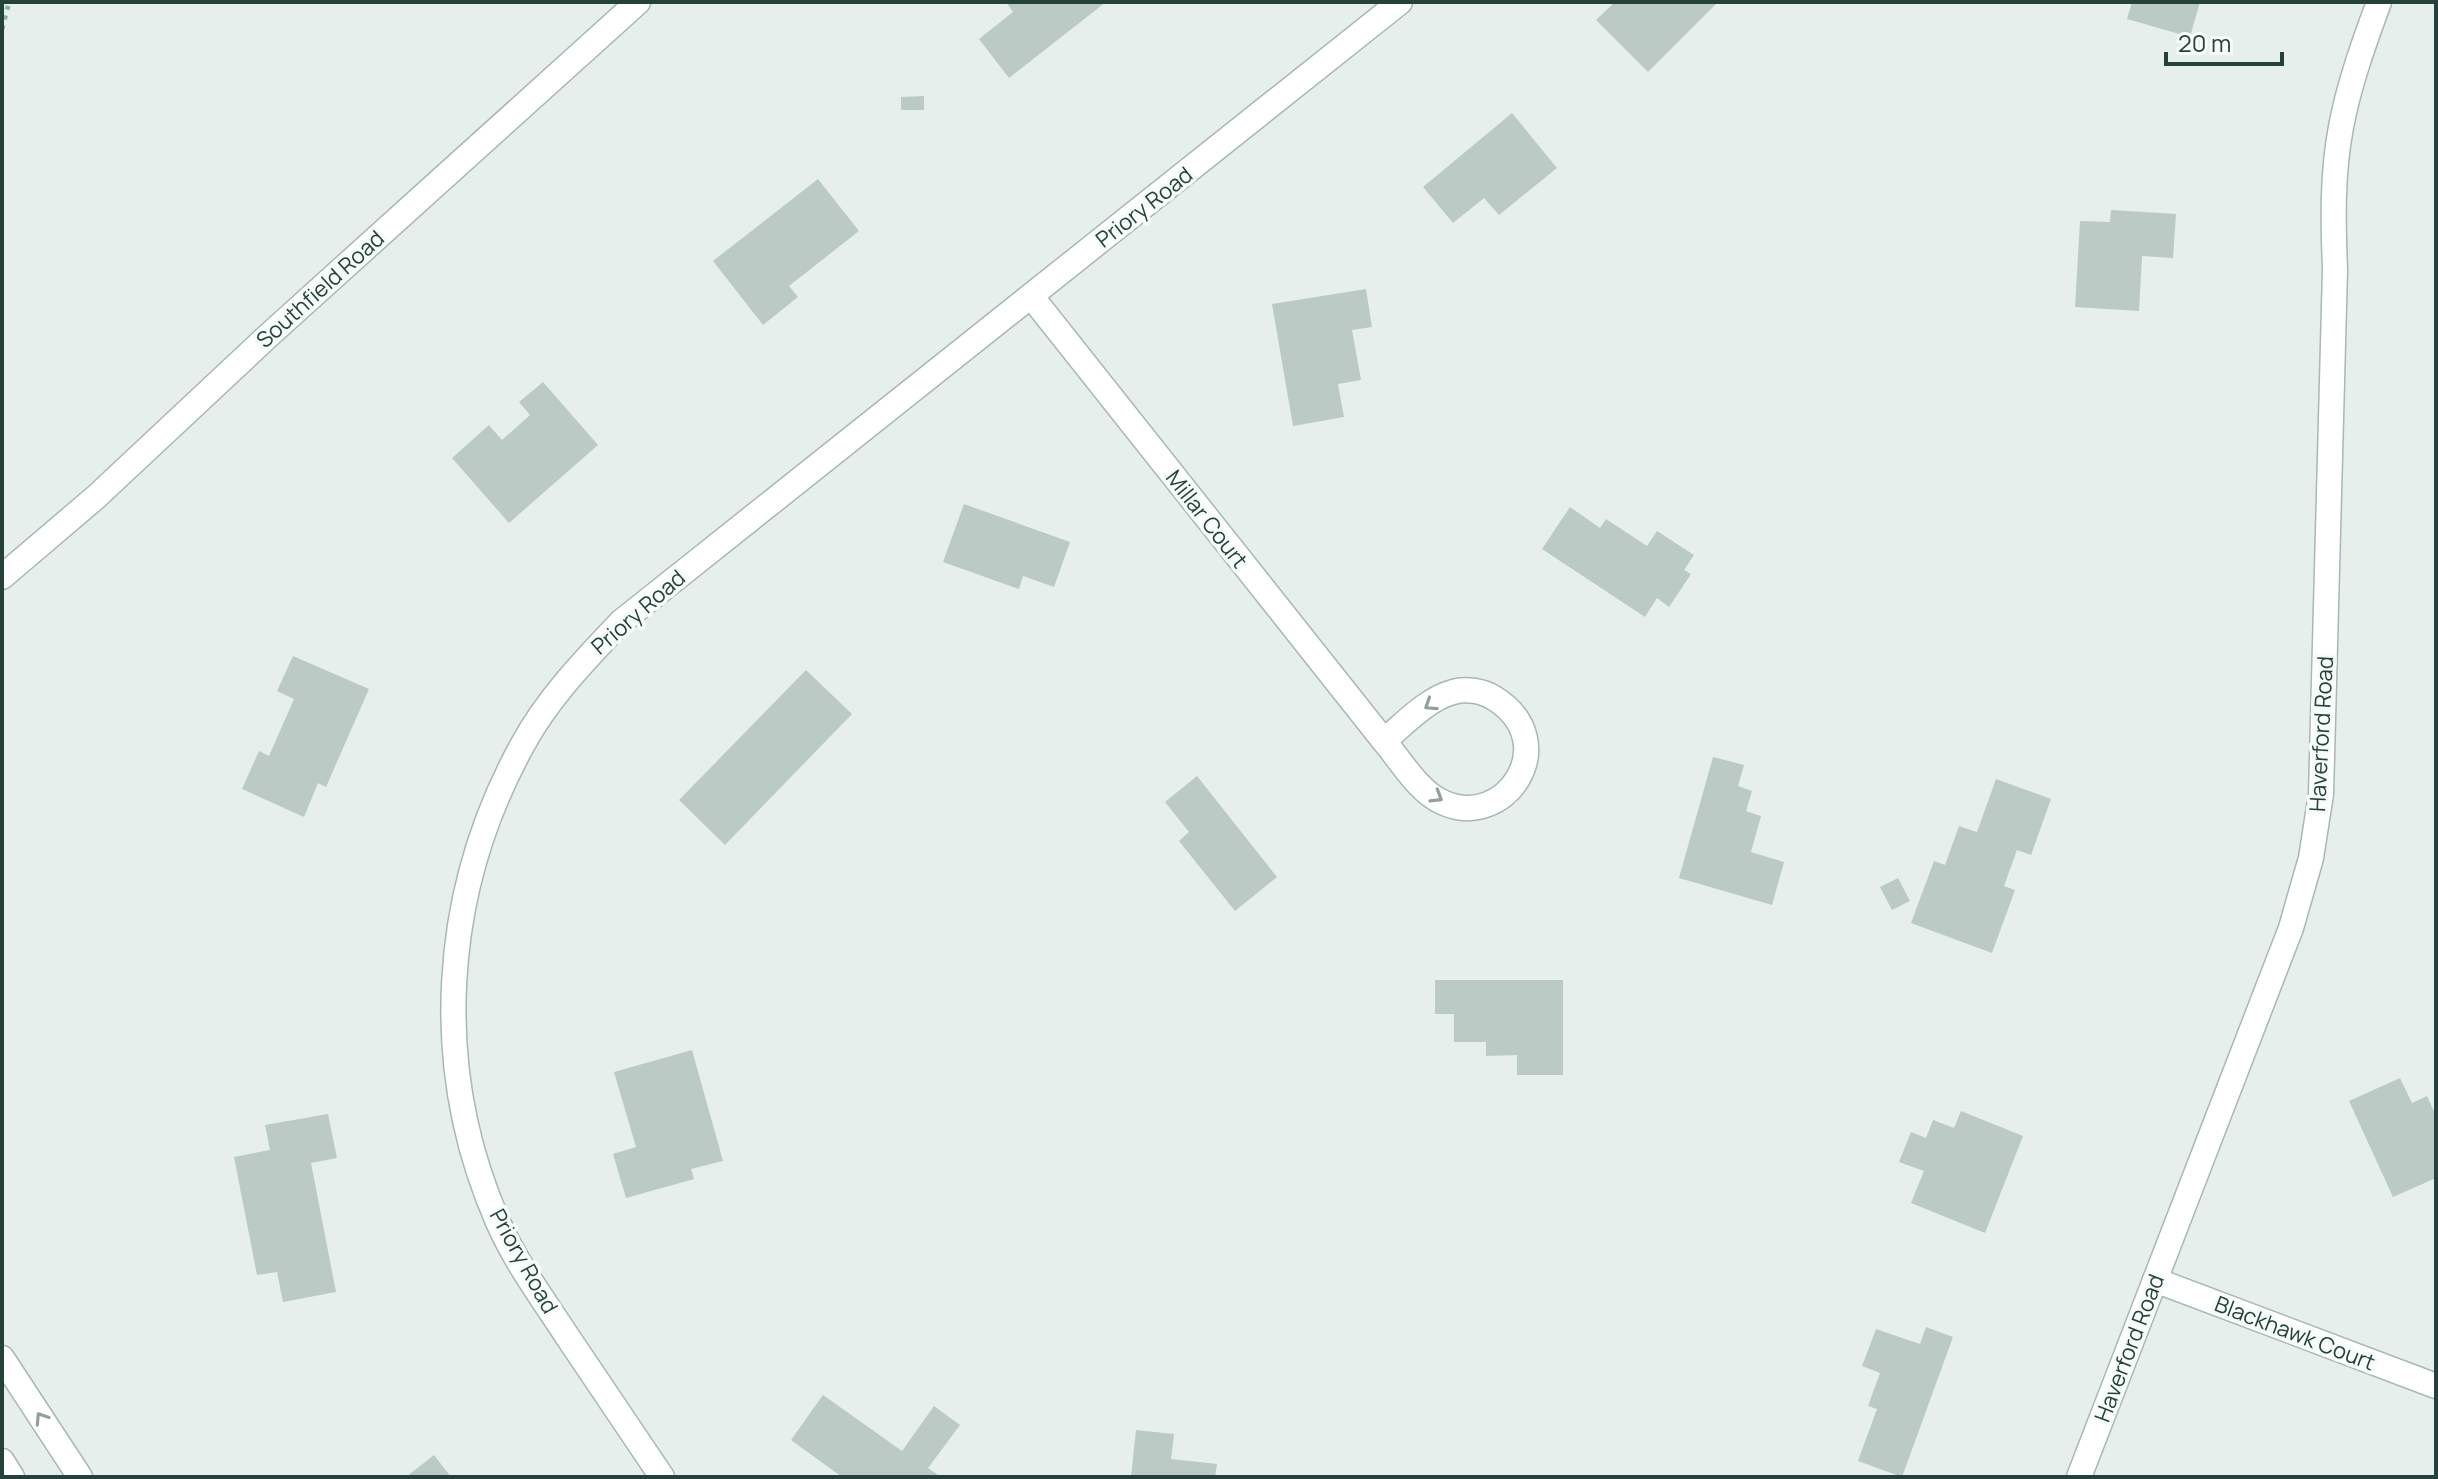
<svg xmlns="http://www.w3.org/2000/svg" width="2438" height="1479" viewBox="0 0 2438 1479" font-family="Manrope,sans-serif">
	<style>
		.building { fill: #bbcac4 }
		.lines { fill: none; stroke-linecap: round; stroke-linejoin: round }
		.minor-casing { stroke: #a8b8b2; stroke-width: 27 }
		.path { stroke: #86b3a5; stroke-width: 5; stroke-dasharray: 4 6; stroke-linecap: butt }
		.minor { stroke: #fff; stroke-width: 24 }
		.oneway { stroke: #92a09c }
		.labels { text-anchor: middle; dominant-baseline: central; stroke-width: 7; stroke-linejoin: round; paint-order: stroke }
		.street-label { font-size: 22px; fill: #24423a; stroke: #f7fbf9 }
	</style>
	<rect width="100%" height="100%" fill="#e6efeb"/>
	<g class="building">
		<polygon points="1006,2 1106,2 1009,78 979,39 1013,12"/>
		<polygon points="1615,2 1718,2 1648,72 1596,20"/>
		<polygon points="2132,2 2200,2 2190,37 2127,19"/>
		<polygon points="924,96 924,110 901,110 901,97"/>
		<polygon points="1512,113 1557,168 1499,215 1484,198 1453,223 1423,187"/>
		<polygon points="818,179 859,231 789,286 798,297 763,325 713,261"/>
		<polygon points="2111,210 2176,214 2173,258 2142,256 2139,311 2075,307 2080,221 2110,222"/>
		<polygon points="1366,289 1372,327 1352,330 1361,380 1338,384 1344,417 1293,426 1272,304"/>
		<polygon points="543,382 598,445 509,523 452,458 489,425 502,440 530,415 519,402"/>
		<polygon points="964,504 1070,542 1054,587 1023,576 1019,589 943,562"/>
		<polygon points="1570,507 1600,528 1606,519 1647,546 1657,531 1694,555 1684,570 1691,574 1669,607 1657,598 1645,617 1542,549"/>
		<polygon points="293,656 369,689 326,787 318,783 304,817 242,789 259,751 269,756 294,699 277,691"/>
		<polygon points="806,670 852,714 725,845 679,800"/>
		<polygon points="1713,757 1744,765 1738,786 1752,791 1746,811 1761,816 1751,852 1784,862 1772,905 1679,878"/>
		<polygon points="1197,776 1277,877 1235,911 1179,841 1189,832 1165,802"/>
		<polygon points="1996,779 2051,799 2031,855 2017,850 2004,886 2015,890 1992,953 1911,923 1934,861 1945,865 1959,826 1977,832"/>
		<polygon points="1898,878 1910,901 1892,910 1880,887"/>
		<polygon points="1435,980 1563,980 1563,1075 1517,1075 1517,1055 1486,1056 1486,1042 1454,1042 1454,1014 1435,1014"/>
		<polygon points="692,1050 723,1161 691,1169 694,1179 626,1198 613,1154 636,1147 614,1072"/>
		<polygon points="2400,1078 2412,1103 2427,1096 2436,1116 2436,1178 2393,1197 2349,1101"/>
		<polygon points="1961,1111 2023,1136 1985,1233 1911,1203 1924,1171 1899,1162 1911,1132 1926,1138 1933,1120 1954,1128"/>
		<polygon points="328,1114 337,1158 311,1163 336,1292 283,1302 277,1272 257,1275 234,1157 270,1150 265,1125"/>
		<polygon points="1926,1327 1953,1337 1902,1477 1858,1461 1877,1409 1868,1406 1880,1373 1862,1366 1876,1329 1920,1344"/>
		<polygon points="823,1395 902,1451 934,1406 960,1425 928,1468 941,1477 842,1477 791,1440"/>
		<polygon points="1136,1430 1174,1434 1171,1459 1217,1464 1215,1477 1131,1477"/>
		<polygon points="434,1455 451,1477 406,1477"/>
	</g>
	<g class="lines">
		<defs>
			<g id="minor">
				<path d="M1031 296 1384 741C1401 761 1418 791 1442 802 1505 832 1565 742 1494 698 1483 691 1466 688 1453 692 1427 699 1404 724 1384 741"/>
				<polyline points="2,577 96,497 268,336 638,2"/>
				<polyline points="2155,1280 2436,1386"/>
				<polyline points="2,1358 80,1477"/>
				<polyline points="2,1461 12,1477"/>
				<path d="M662 1477C630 1430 599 1383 567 1336 543 1299 516 1263 498 1222 430 1067 441 892 523 744 548 698 585 660 621 622L1400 2"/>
				<path d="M2079 1477 2291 928 2311 858 2321 794 2335 269C2333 222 2332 174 2341 127 2349 84 2364 43 2379 2"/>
			</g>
		</defs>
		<use href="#minor" class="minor-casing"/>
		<polyline class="path" points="2,29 9,2"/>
		<use href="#minor" class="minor"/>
	</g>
	<defs><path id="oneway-chevron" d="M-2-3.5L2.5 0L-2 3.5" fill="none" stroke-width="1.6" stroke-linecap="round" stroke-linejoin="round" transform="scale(2)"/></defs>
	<g class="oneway">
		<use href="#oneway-chevron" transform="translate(1430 705) rotate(147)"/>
		<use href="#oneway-chevron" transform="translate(1437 797) rotate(31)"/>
		<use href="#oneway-chevron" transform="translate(41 1418) rotate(-123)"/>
	</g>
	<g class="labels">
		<g class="street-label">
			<text transform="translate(1144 207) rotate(-38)">Priory Road</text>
			<text transform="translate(320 289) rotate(-42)">Southfield Road</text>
			<text transform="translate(1207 519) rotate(52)">Millar Court</text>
			<text transform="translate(638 612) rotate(-41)">Priory Road</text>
			<text transform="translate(2321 734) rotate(-87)">Haverford Road</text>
			<text transform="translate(524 1261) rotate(61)">Priory Road</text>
			<text transform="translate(2295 1333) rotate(21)">Blackhawk Court</text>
			<text transform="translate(2129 1348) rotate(-69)">Haverford Road</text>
		</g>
	</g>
	<rect width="2438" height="1479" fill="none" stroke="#24423a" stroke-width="8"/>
	<path d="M2166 52v12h116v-12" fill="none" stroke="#24423a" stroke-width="4"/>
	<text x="2178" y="52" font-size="24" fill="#24423a" stroke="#f7fbf9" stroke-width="6" paint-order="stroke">20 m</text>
</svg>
